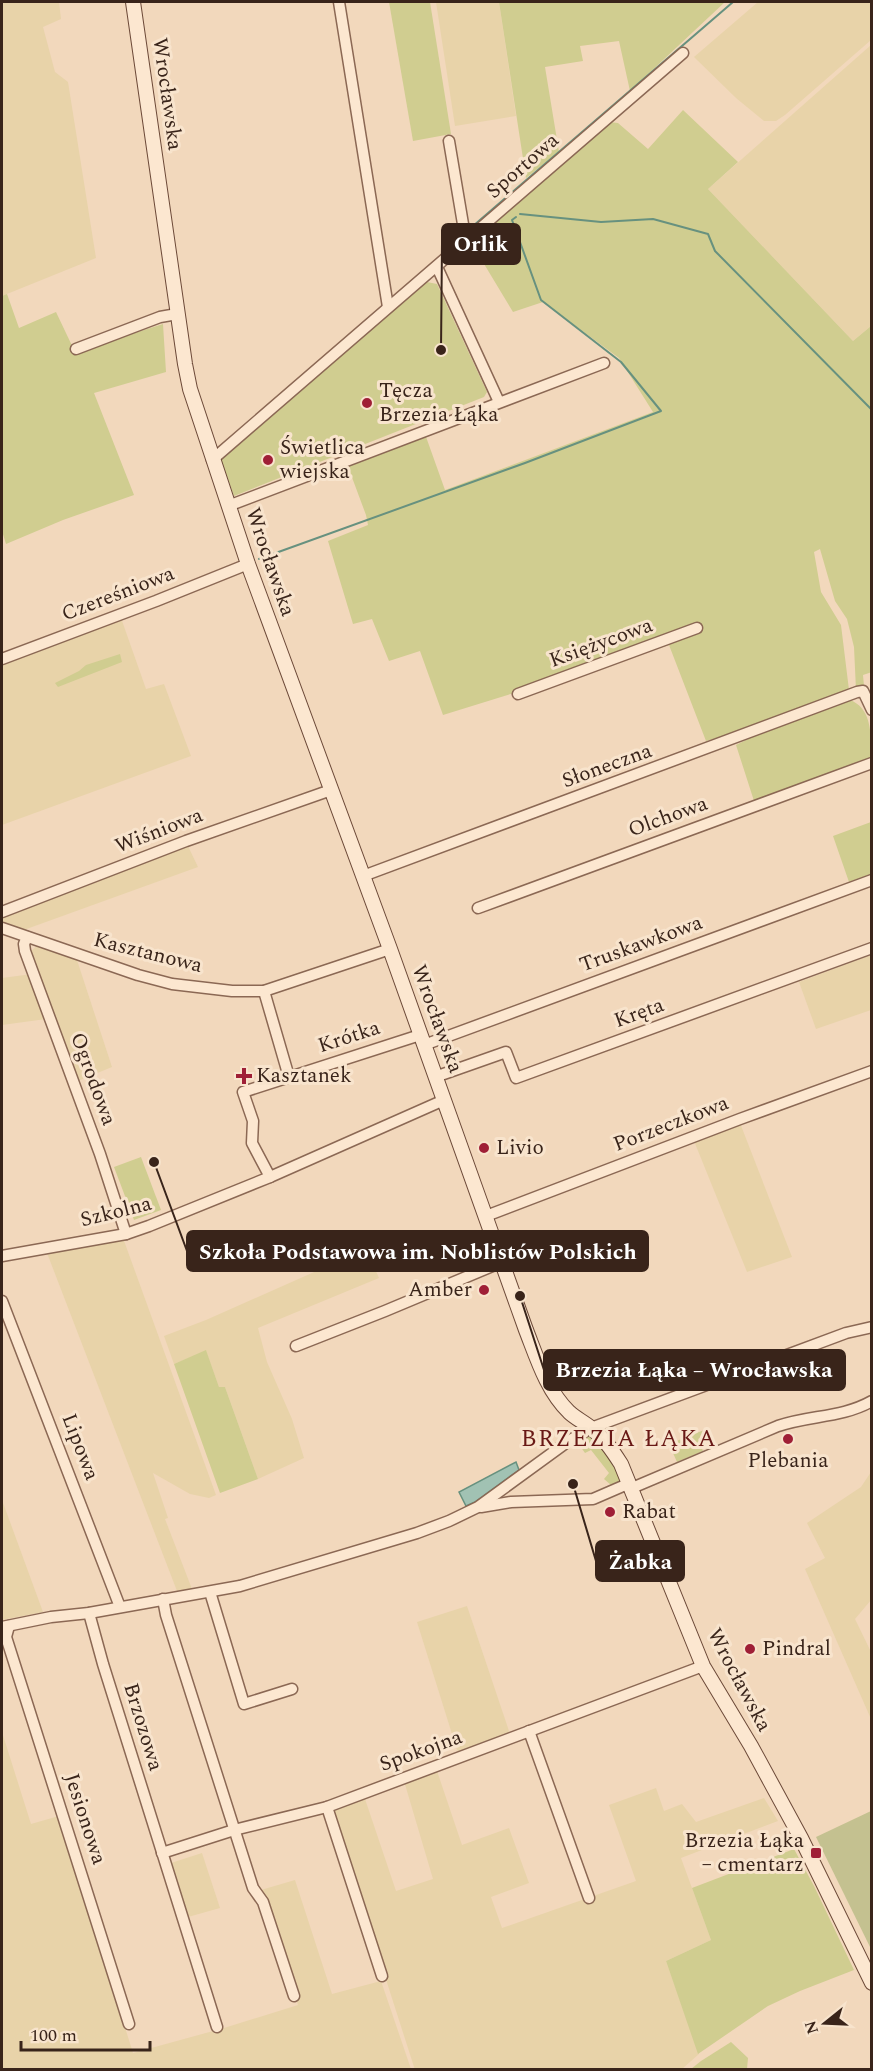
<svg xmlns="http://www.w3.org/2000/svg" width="873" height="2071" viewBox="0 0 873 2071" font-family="Spectral,serif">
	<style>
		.farmland { fill: #e8d3a9 }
		.green { fill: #d0cd90 }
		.cemetery { fill: #c4c190 }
		.water { fill: #a1c2b3; stroke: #67917f; stroke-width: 1.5 }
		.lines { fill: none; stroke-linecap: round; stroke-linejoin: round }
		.stream { stroke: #67917f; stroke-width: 2 }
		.street-casing { stroke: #8b6854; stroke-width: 13 }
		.secondary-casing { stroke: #6c4938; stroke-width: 16 }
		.street { stroke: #fce7d0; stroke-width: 10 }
		.secondary { stroke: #fce7d0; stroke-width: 14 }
		.poi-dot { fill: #9f1f36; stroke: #f8e4cd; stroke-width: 2 }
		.labels { text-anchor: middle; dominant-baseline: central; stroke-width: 6; stroke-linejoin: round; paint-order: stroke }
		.street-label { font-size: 21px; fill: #39241a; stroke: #f8e4cd }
		.poi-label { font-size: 21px; fill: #39241a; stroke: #f8e4cd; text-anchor: start }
		.quarter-label { font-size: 24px; letter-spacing: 1.5px; fill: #691916; stroke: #f8e4cd }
		.leader { fill: none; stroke: #39241a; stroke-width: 2 }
		.callout-dot { fill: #39241a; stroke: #f8e4cd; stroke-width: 2 }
		.callout { fill: #39241a; stroke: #39241a; stroke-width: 2 }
		.callout-label { font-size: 22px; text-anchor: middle; font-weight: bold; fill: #fff }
	</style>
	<rect width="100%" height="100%" fill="#f2d8bc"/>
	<g class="farmland">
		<polygon points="2,2 59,2 61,19 43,27 55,72 68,82 96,258 2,296"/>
		<polygon points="436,2 499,2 516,116 455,126"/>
		<polygon points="758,2 871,2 871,40 785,115 776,121 764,121 736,98 694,57"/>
		<polygon points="871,45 871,326 853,341 708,189"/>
		<polygon points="121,618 146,689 164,684 191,756 2,825 2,661"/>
		<polygon points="187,844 198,867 21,931 2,924 2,916"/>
		<polygon points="38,945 76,957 112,1067 78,1081 30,952"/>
		<polygon points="871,955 871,1010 816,1029 799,982"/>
		<polygon points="32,974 46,1019 2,1025 2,978"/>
		<polygon points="740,1123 792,1257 747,1272 694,1141"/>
		<polygon points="123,1238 216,1495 209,1498 190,1494 153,1473 168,1518 165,1519 192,1589 177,1591 47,1253"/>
		<polygon points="366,1249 379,1278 258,1328 267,1362 292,1419 304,1458 258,1479 225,1387 219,1387 206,1351 174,1364 164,1336 206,1320"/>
		<polygon points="871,1472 871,1600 855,1619 871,1652 871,1719 805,1569 825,1558 807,1523 861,1487"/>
		<polygon points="2,1500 43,1612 2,1620"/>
		<polygon points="467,1606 510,1734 461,1753 457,1750 417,1622"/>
		<polygon points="2,1732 31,1824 59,1816 133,2053 224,2028 298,2005 261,1890 295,1880 332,1994 381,1981 411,2069 2,2069"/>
		<polygon points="436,1768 462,1845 509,1828 529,1883 491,1897 502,1928 636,1881 609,1805 656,1788 664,1811 682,1804 696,1822 764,1798 778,1821 681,1858 711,1940 666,1961 699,2054 682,2069 415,2070 332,1811 335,1807 364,1796 396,1891 433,1879 404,1781"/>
		<polygon points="202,1853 220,1908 188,1917 171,1863"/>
	</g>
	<g class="green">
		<polygon points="389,2 430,2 451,134 413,141"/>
		<polygon points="499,2 725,2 630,91 619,41 580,46 583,61 545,67 559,152 526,178"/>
		<polygon points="683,110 738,162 708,189 853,341 871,326 872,672 863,675 864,686 856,690 854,647 847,619 835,601 820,549 814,552 821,592 841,625 849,690 748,729 706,741 669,645 443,715 420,651 389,661 372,619 353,624 328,541 368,525 366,515 347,464 425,434 445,490 653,412 619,358 543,302 513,312 472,244 609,122 618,123 648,149"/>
		<polygon points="427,282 437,284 487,392 484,397 234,496 221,460"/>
		<polygon points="7,294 19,328 56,312 75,352 163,324 166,372 94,393 134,495 63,520 6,544 2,531 2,296"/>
		<polygon points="120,654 122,662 58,687 55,683 79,671 86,665"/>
		<path d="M850 700C873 709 871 736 871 761L755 804 736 745 756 735Z"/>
		<polygon points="871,822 871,874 849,882 833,836"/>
		<polygon points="141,1157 161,1210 134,1220 114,1167"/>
		<polygon points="206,1350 219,1387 225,1387 258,1479 220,1493 174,1364"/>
		<polygon points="704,1430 706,1435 698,1439 703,1451 677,1462 669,1444"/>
		<polygon points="589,1435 609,1451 621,1481 615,1485 611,1485 604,1479 609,1473 591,1450 585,1453 578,1443 581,1437"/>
		<polygon points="794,1849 814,1886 854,1970 800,1991 768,2006 698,2054 666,1961 711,1940 692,1888"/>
		<polygon points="731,2042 748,2058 747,2069 691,2069 701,2061"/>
	</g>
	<polygon class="cemetery" points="871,1811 871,1949 816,1837"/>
	<polygon class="water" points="516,1462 519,1470 475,1502 466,1506 459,1492"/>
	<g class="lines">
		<g class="stream">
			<polyline points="520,214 601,222 653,219 708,234 715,251 872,410"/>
			<polyline points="473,226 733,2"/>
			<polyline points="259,559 525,463 661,411 621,362 541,300 512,220 516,217"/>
		</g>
		<defs>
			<g id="street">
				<polyline points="339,2 388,307"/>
				<polyline points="449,141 464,230 470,238"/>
				<polyline points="437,267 499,402"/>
				<polyline points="76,349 160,317 177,314"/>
				<polyline points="212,460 683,53"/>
				<polyline points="228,506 604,363"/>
				<polyline points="2,659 156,601 248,564"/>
				<polyline points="518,694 697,628"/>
				<polyline points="363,876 857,692 863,691 872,710"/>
				<polyline points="478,908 872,763"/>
				<polyline points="2,912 186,841 331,790"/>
				<polyline points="2,928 138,975 172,984 232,991 264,991 390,949"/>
				<polyline points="27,937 24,944 25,951 100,1154 126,1234"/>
				<polyline points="264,991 289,1077"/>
				<polyline points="424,1045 872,880"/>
				<polyline points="435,1077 506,1052 516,1078 872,948"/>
				<polyline points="270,1177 252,1143 253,1121 243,1092 420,1035"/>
				<polyline points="486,1216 740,1119 872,1071"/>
				<polyline points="2,1256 126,1234 149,1226 270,1177 444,1100"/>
				<polyline points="2,1301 120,1607"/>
				<polyline points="296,1346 385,1311 502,1262"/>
				<path d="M632 1488 778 1426C810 1415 842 1418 872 1401"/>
				<polyline points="481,1507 511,1502 593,1499 630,1483"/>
				<polyline points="210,1592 244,1704 292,1689"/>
				<polyline points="163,1599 166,1615 253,1888 263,1902 294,1996"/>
				<polyline points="89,1613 103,1664 217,2027"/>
				<polyline points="9,1626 6,1637 129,2024"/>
				<polyline points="2,1627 51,1617 89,1613 240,1586 417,1533 449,1521 478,1507 570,1440 591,1428 846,1333 872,1327"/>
				<polyline points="529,1731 589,1898"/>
				<polyline points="327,1807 382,1976"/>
				<polyline points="162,1853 234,1830 327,1807 703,1666"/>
			</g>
			<path id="secondary" d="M133 2 185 364 190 389 248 564 390 949 526 1330C537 1358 547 1391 569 1412 575 1418 584 1422 591 1428 604 1438 612 1450 621 1464L703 1666 751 1746 801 1838 872 1983"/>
		</defs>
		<use href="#street" class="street-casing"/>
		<use href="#secondary" class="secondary-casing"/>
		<use href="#street" class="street"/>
		<use href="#secondary" class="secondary"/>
	</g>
	<g class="poi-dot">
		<circle cx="367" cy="403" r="6"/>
		<circle cx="268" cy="460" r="6"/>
		<path d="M241 1067h6v6h6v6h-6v6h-6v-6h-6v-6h6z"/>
		<circle cx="484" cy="1148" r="6"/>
		<circle cx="484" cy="1290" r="6"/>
		<circle cx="788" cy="1439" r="6"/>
		<circle cx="610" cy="1512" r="6"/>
		<circle cx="750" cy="1649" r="6"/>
		<rect x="810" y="1847" width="12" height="12" rx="3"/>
	</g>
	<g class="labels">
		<g class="street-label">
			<text transform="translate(167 94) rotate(82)">Wrocławska</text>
			<text transform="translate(523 166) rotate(-41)">Sportowa</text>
			<text transform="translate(270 562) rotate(71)">Wrocławska</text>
			<text transform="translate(118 594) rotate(-21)">Czereśniowa</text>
			<text transform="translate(601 643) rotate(-20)">Księżycowa</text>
			<text transform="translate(607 766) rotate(-20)">Słoneczna</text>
			<text transform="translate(668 817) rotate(-20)">Olchowa</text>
			<text transform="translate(159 831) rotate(-21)">Wiśniowa</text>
			<text transform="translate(641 944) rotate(-20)">Truskawkowa</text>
			<text transform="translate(148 953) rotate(14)">Kasztanowa</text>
			<text transform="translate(639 1013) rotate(-20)">Kręta</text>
			<text transform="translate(437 1019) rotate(70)">Wrocławska</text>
			<text transform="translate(349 1037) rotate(-18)">Krótka</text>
			<text transform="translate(93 1079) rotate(70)">Ogrodowa</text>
			<text transform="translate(671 1124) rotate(-21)">Porzeczkowa</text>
			<text transform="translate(116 1212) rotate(-14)">Szkolna</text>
			<text transform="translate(80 1447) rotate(69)">Lipowa</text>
			<text transform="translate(739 1680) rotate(62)">Wrocławska</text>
			<text transform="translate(143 1727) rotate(73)">Brzozowa</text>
			<text transform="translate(421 1751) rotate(-20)">Spokojna</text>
			<text transform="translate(85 1819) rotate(72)">Jesionowa</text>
		</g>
		<g class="poi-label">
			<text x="379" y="391">Tęcza<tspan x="379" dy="24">Brzezia Łąka</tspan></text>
			<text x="280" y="448">Świetlica<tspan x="280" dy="24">wiejska</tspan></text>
			<text x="256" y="1076">Kasztanek</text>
			<text x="496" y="1148">Livio</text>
			<text x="472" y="1290" text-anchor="end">Amber</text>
			<text x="788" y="1461" text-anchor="middle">Plebania</text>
			<text x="622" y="1512">Rabat</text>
			<text x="762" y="1649">Pindral</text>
			<text x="804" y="1841" text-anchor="end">Brzezia Łąka<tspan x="804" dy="24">– cmentarz</tspan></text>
		</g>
		<g class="quarter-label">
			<text x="619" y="1439">BRZEZIA ŁĄKA</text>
		</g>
	</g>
	<path class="leader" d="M441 350L442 244M154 1162L187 1251M520 1296L544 1370M573 1484L596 1561"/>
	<g class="callout-dot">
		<circle cx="441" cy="350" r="6"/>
		<circle cx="154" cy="1162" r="6"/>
		<circle cx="520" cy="1296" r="6"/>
		<circle cx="573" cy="1484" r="6"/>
	</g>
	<g class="callout">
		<rect x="442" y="224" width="78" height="40" rx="6"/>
		<rect x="187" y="1231" width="461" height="40" rx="6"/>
		<rect x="544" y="1350" width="301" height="40" rx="6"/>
		<rect x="596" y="1541" width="88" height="40" rx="6"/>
	</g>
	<g class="callout-label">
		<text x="481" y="251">Orlik</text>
		<text x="418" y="1259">Szkoła Podstawowa im. Noblistów Polskich</text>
		<text x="694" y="1377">Brzezia Łąka – Wrocławska</text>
		<text x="640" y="1569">Żabka</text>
	</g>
	<rect width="873" height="2071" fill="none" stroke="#39241a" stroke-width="6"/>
	<g transform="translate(825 2023) rotate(252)" stroke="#f8e4cd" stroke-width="4.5" paint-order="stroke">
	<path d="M0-4.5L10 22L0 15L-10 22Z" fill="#39241a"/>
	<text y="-9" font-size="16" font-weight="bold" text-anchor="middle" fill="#39241a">N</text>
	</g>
	<path d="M21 2041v9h129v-9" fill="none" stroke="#39241a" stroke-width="3"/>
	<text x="30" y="2041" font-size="18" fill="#39241a" stroke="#f8e4cd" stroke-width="4.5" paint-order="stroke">100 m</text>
</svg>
